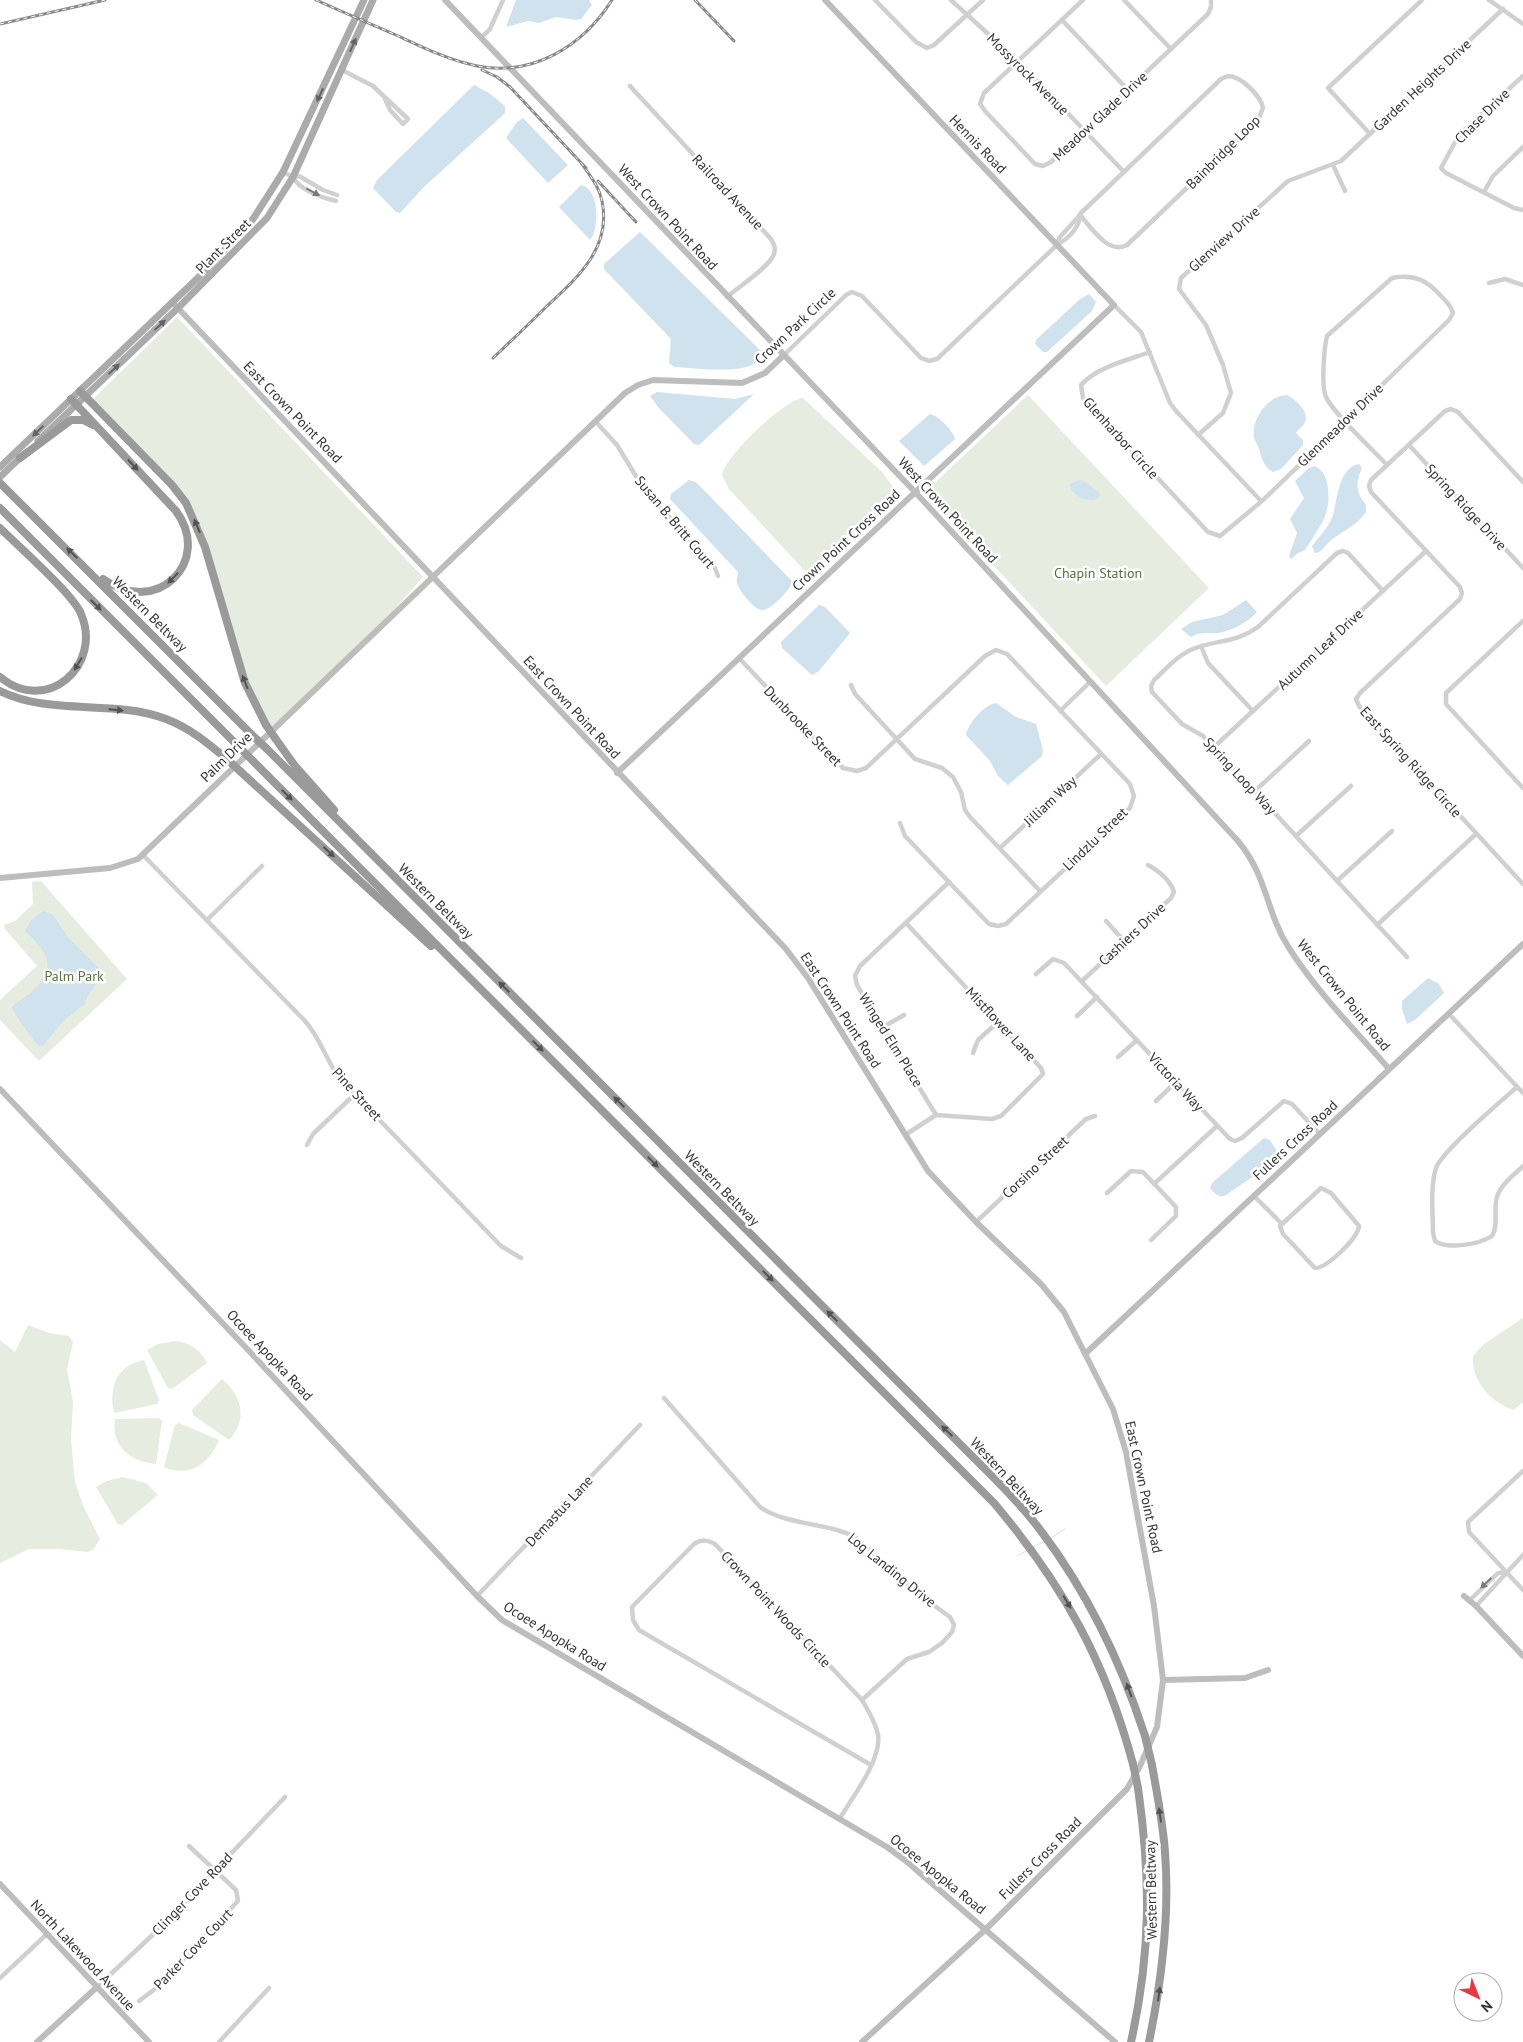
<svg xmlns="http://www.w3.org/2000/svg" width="1523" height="2042" viewBox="0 0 1523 2042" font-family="'PT Sans',sans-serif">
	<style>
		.green { fill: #e6ecdf }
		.water { fill: #cfe2ee }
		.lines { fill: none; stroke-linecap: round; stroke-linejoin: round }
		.stream { stroke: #cfe2ee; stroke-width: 1 }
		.street { stroke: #d0d0d0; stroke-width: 4.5 }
		.secondary { stroke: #bdbdbd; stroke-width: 6 }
		.primary { stroke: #ababab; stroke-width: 7 }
		.highway { stroke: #9a9a9a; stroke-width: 8 }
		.rail-casing { stroke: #888; stroke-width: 3 }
		.rail { stroke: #fff; stroke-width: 1; stroke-dasharray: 4; stroke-linecap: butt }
		.highway-bridge { stroke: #9a9a9a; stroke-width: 8 }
		.oneway { fill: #636363 }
		.oneway2 { fill: #7a7a7a }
		.oneway3 { fill: #525252 }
		.labels { text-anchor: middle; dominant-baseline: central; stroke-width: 5; stroke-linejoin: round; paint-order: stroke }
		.street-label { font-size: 14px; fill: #333; stroke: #fff }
		.park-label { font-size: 14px; fill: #56703f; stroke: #fff }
	</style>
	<rect width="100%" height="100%" fill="#fff"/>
	<g class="green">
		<polygon points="177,317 423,577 377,629 271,732 245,683 198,526 172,485 92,400"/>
		<polygon points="1028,395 1209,588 1106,686 925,492"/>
		<path d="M803 398 883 473 896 491 882 507 809 573 803 569 729 489 722 475C723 458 786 398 803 398Z"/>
		<polygon points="41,881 127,979 39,1061 0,1020 0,1000 37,966 5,929 4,925 15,921 33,904 32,882"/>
		<path d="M1523 1318V1402L1514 1410C1491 1403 1471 1381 1473 1356L1484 1344Z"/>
		<polygon points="28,1325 49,1333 69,1336 73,1342 67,1369 73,1401 71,1439 75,1482 84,1508 100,1539 93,1550 88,1552 59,1549 29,1549 0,1563 0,1340 15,1352"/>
		<path d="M174 1341C189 1342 200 1349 207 1363L172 1389 168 1388 147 1350 158 1344Z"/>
		<path d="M144 1360 159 1400 157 1404 114 1413C108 1388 117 1365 144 1360Z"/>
		<path d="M222 1379C242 1396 248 1420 229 1440L193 1415 192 1410Z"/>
		<path d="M159 1418 162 1421 156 1464C130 1462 111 1446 115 1419Z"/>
		<path d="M179 1423 219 1440C209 1464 189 1478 164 1467L175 1425Z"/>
		<polygon points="123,1477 146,1483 158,1495 122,1525 118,1524 96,1487 107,1481"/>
	</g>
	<g class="water">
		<polygon points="516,0 589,0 592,5 581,19 576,20 556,17 539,23 528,21 506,27"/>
		<polygon points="474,85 489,93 505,106 505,113 424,187 400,213 396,212 373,188 377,180"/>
		<polygon points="523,118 568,165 548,183 506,138 517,122"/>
		<path d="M581 185C599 188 600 228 590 240L559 207Z"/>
		<path d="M640 232 761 351C763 379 691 367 674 367L669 363 671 339 604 269V264Z"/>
		<polygon points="1089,294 1096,302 1092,311 1047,352 1043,352 1035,344 1036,340 1080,299"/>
		<polygon points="657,392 735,399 754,394 699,445 694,444 658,407 650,396"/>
		<path d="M1287 395C1296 400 1311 412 1304 424 1301 428 1298 429 1296 433L1303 440V445L1281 469 1273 472C1263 466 1262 459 1259 449 1258 445 1255 441 1254 438 1251 419 1268 395 1287 395Z"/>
		<path d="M930 414C939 416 953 431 955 439L924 466 899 441Z"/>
		<path d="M1359 464 1362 468C1355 482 1356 493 1366 505V512C1356 527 1339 532 1327 544 1323 548 1321 553 1315 553L1312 546C1318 538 1326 530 1331 520 1338 506 1336 468 1359 464Z"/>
		<path d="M1315 466C1324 471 1327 478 1328 489 1331 516 1319 527 1305 550L1298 553 1291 559 1289 556 1297 533 1290 519 1304 498 1295 481 1309 468Z"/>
		<path d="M689 480 696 482 792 581C793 587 771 610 763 610 755 611 739 591 737 583 736 579 738 575 738 572L670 499 671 494Z"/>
		<path d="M1079 480 1084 481 1100 493 1099 498C1090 504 1069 495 1070 484Z"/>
		<path d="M1246 600 1257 612C1247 623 1233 630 1218 633 1209 634 1200 631 1191 637L1181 629 1192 622 1223 615Z"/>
		<polygon points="819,605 825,607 850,633 819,671 812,675 782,648 781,642"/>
		<path d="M996 703 1016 717 1036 724 1043 750 1042 756 1008 785 998 776 990 761 966 735C968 724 984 704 996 703Z"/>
		<path d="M43 911 53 915 68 937 102 971 103 976 88 995 85 1004 63 1021 43 1046H39C34 1041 12 1011 12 1007 19 1000 28 996 34 990 58 965 47 952 25 931L31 920Z"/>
		<polygon points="1428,978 1439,984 1444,993 1415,1020 1407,1024 1402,1009 1402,1001"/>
		<path d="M1264 1138 1270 1140 1277 1151V1155L1254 1176 1226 1195C1219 1199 1214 1193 1210 1188L1212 1183Z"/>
	</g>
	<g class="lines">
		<g class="stream">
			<polyline points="1051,1538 1065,1529"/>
			<polyline points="1033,1547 1045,1541"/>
			<polyline points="1017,1556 1028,1550"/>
		</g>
		<g class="street">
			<polyline points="875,0 916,42 927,48 934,45 983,0"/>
			<polyline points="951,0 1018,61 1124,172"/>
			<polyline points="1083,0 984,93 980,104 985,111 1035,164 1043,166 1051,162 1208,14 1211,7 1211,0"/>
			<polyline points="1124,0 1171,49"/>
			<polyline points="1489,0 1523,24"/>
			<polyline points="1062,20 1128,90"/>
			<polyline points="481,38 490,29 503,0"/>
			<polyline points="342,70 373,86 408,119 403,124 390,110 385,99"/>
			<path d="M1228 76C1241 76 1261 96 1263 108L1258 120 1127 245C1108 255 1092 228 1080 215L1081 213 1221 79Z"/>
			<polyline points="1523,76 1459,135 1441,168 1446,173 1514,208 1523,210"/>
			<path d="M630 86 771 239C774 244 776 248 774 254 771 266 737 288 727 297"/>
			<polyline points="1370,134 1328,88 1422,0"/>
			<polyline points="1333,165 1345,191"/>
			<polyline points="283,172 293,177 299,176 323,190 337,195"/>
			<path d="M293 177C299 190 323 198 336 201"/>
			<polyline points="1484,192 1493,176 1523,147"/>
			<polyline points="1058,244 1059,238 1080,215"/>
			<polyline points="1489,283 1505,279 1523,285"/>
			<polyline points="1114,305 1141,332 1170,403 1176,411 1261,501"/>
			<path d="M1150 352C1128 360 1097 367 1081 385L1083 398 1208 532 1220 536 1262 501 1449 320 1453 313C1451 306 1447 302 1442 297 1427 280 1415 274 1392 278L1327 336C1324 348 1321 386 1326 397 1334 414 1372 449 1387 465"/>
			<path d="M784 355 846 295 852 292 862 296 921 358 929 361 937 359 1058 244C1068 239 1080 227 1080 215"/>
			<polyline points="595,421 617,445 645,491 714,566 718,576"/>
			<polyline points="1198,435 1223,413 1231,393 1223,365 1206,325 1179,289 1181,278 1288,181 1341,161 1503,9"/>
			<polyline points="1409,445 1523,568"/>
			<polyline points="1523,482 1458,412 1451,409 1445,411 1371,480 1369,486 1371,492 1460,587 1462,593 1460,599 1360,693 1356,699 1359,706 1523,884"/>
			<path d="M1383 591 1348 553 1343 551 1337 553 1258 627C1234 644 1218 639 1193 649 1178 655 1166 669 1154 680L1151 686 1152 692 1182 724 1203 736 1214 747 1407 957"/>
			<polyline points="1523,621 1446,693 1446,704 1523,788"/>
			<polyline points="1201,646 1208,663 1253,711"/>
			<polyline points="739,658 843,768 857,771 866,768 985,656 996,650 1007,654 1130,784 1134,796 1130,808 1006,924 998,926 989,924 905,836 900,823"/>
			<polyline points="851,685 855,694 915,759 942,768 953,777 961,792 965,810 970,817 1040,891"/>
			<polyline points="1060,711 1090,682"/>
			<polyline points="1214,747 1426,551"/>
			<polyline points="1255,791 1309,741"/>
			<polyline points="1296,836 1351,786"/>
			<polyline points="1000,848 1101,754"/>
			<path d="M143 855 305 1021C321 1039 326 1060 340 1079L501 1246 521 1258"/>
			<polyline points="1337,881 1392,831"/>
			<polyline points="207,920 262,866"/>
			<polyline points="1106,921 1124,941"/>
			<polyline points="1377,925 1476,834"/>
			<polyline points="1036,974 1053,959 1064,963 1230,1139 1235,1141 1242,1138 1284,1101 1292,1104 1320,1134"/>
			<path d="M1082 981 1171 898 1174 892C1170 880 1159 871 1148 865"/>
			<polyline points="1449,1014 1523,1093"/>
			<polyline points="1077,1016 1097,997"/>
			<polyline points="883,1027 904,1015"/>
			<polyline points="973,1053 978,1040 999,1021"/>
			<polyline points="1118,1057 1137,1040"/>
			<path d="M1517 1087C1500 1102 1442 1151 1436 1168 1430 1188 1433 1213 1433 1233L1435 1241C1447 1250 1480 1244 1492 1236 1499 1225 1493 1209 1497 1197 1501 1184 1514 1175 1523 1166"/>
			<polyline points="1156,1101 1176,1082"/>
			<polyline points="936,1115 857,985 855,976 860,966 949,882"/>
			<polyline points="905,1135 936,1115 992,1119 1001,1116 1043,1074 1041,1068 906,923"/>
			<polyline points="307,1145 313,1134 355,1094"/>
			<polyline points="1154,1184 1217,1126"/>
			<path d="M1321 1188 1331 1193 1359 1226C1358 1238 1327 1268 1315 1268L1283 1234 1280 1226Z"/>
			<polyline points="1107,1193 1131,1171 1143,1172 1176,1207 1176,1216 1151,1240"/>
			<polyline points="1254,1196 1282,1224"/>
			<polyline points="976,1222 1086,1119 1095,1116"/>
			<path d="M664 1398 760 1507C788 1526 826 1522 855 1537L921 1596 950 1617 954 1625 952 1632 942 1643 929 1652 907 1659 862 1700"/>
			<polyline points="1523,1471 1468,1522 1469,1532 1523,1590"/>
			<polyline points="477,1596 640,1425"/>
			<polyline points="1470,1600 1498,1573 1505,1572"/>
			<polyline points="1476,1606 1523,1555"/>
			<path d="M840 1818C852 1798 882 1759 878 1735 876 1723 868 1710 862 1700L715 1544C707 1540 702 1539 694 1544L632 1607 633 1620 639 1630 871 1765"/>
			<polyline points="0,1978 47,1934"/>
			<polyline points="97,1987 160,1928 285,1797"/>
			<polyline points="139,2001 155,1989 238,1901 236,1890 189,1846"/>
			<polyline points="219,2042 269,1988"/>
		</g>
		<g class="secondary">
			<path d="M445 0 916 493 1238 841C1268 877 1266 913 1289 948 1317 992 1355 1030 1389 1069"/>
			<polyline points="175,305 786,949 808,978 928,1171 976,1222 1041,1284 1064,1312 1073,1330 1113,1409 1126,1452 1154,1606 1163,1680 1157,1727 1140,1766 1127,1789 986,1929 862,2042"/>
			<polyline points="617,773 1114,305 825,0"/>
			<polyline points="0,878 110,868 138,859 625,393 638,385 653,380 742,383 765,373 784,355"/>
			<polyline points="0,1089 250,1352 477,1596 502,1620 887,1847 906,1861 1115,2042"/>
			<polyline points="1085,1354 1523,944"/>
			<polyline points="1464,1596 1476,1606 1523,1656"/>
			<polyline points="1163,1680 1245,1678 1268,1670"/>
			<polyline points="0,1884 149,2042"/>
			<polyline points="37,2042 97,1987"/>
		</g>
		<g class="primary">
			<polyline points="38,441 178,308 267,218 293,177 373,0"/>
			<polyline points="0,467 204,272 253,219 283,172 364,0"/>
			<polyline points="0,477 23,455"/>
		</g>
		<g class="highway">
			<polyline points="80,391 172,485 186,503 205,547 245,683 266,725"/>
			<path d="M71 399 176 511C213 561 157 618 103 579"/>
			<polyline points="20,458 71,420 83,420 93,425"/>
			<polyline points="0,483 254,737"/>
			<polyline points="0,508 242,750"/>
			<path d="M0 528C17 545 74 595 81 614 103 665 47 716 0 677"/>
			<path d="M0 691C51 716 113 699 166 719 190 728 209 744 229 761"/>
			<polyline points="275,738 295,766 334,810"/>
			<path d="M266 748 971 1455C995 1479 1020 1503 1041 1531 1088 1593 1121 1662 1145 1736"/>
			<path d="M253 761 994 1503C1063 1585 1105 1660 1133 1764"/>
			<polyline points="241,772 431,946"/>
			<path d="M1131 2042C1151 1952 1151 1879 1138 1788"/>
			<path d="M1149 2042C1162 1979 1170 1916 1165 1852 1163 1823 1157 1794 1152 1765"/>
		</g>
		<defs>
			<g id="rail">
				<path d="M316 0C342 12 369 23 396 35 422 47 448 60 477 66 533 77 583 46 612 0"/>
				<polyline points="695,0 734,41"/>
				<polyline points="0,24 105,0"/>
				<polyline points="482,70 497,77 510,87 586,168"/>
				<polyline points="598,181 636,222"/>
				<path d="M493 358C511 341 529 324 546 307 577 278 612 248 602 201 599 186 590 176 582 164"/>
			</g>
		</defs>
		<use href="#rail" class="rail-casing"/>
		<use href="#rail" class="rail"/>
		<g class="highway-bridge">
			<polyline points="266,725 275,738"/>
			<polyline points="254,737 266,748"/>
			<polyline points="242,750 253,761"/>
			<polyline points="229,761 241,772"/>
			<polyline points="1145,1736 1152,1765"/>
			<polyline points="1133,1764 1138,1788"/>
		</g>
	</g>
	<defs><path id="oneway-solid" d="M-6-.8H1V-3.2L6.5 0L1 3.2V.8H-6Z" transform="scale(1.25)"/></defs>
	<g class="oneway">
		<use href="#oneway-solid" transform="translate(353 45) rotate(-66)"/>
		<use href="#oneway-solid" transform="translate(320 95) rotate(115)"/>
		<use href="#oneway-solid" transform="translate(160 325) rotate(-43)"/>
		<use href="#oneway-solid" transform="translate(114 369) rotate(-43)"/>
		<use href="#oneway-solid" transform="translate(38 431) rotate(136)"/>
	</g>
	<g class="oneway2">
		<use href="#oneway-solid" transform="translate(313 192) rotate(29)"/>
		<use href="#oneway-solid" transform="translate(1486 1583) rotate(136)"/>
	</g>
	<g class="oneway3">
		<use href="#oneway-solid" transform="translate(133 465) rotate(47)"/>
		<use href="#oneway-solid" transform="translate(197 526) rotate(-113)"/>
		<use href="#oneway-solid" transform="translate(72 553) rotate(-136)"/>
		<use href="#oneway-solid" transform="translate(173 578) rotate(134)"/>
		<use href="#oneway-solid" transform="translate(96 605) rotate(45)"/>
		<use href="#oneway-solid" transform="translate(78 664) rotate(121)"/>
		<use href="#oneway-solid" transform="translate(245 682) rotate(-111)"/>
		<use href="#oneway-solid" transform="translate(116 710) rotate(5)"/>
		<use href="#oneway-solid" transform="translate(287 795) rotate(45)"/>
		<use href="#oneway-solid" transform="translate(329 852) rotate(43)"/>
		<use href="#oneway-solid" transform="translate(504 987) rotate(-135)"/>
		<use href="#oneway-solid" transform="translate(538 1046) rotate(45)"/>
		<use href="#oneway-solid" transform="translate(619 1102) rotate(-135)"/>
		<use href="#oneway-solid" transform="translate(653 1162) rotate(45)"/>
		<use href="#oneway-solid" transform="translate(768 1276) rotate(45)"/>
		<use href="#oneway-solid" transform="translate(832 1316) rotate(-135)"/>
		<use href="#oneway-solid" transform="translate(947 1431) rotate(-135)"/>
		<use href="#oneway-solid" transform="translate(1067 1602) rotate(59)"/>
		<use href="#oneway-solid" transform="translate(1129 1690) rotate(-110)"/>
		<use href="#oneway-solid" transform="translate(1160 1815) rotate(-98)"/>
		<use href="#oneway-solid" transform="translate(1159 1994) rotate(-82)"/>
	</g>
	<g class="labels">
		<g class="street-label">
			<text transform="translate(1028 74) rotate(45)">Mossyrock Avenue</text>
			<text transform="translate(1422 85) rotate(-43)">Garden Heights Drive</text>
			<text transform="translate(1100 116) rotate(-43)">Meadow Glade Drive</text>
			<text transform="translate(1482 116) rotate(-45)">Chase Drive</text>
			<text transform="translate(978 144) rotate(46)">Hennis Road</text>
			<text transform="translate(1223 152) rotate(-45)">Bainbridge Loop</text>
			<text transform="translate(728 192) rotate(47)">Railroad Avenue</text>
			<text transform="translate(668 217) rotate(47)">West Crown Point Road</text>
			<text transform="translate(1224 239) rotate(-42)">Glenview Drive</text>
			<text transform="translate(223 246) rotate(-45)">Plant Street</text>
			<text transform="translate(795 326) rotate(-43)">Crown Park Circle</text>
			<text transform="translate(293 412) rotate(46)">East Crown Point Road</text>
			<text transform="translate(1340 425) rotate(-44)">Glenmeadow Drive</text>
			<text transform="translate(1121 438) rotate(48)">Glenharbor Circle</text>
			<text transform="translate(1466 507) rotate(47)">Spring Ridge Drive</text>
			<text transform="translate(948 510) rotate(47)">West Crown Point Road</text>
			<text transform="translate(675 522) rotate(50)">Susan B. Britt Court</text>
			<text transform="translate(846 540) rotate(-43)">Crown Point Cross Road</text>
			<text transform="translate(150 614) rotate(45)">Western Beltway</text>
			<text transform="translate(1320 649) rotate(-43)">Autumn Leaf Drive</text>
			<text transform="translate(572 707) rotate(47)">East Crown Point Road</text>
			<text transform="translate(803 726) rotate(46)">Dunbrooke Street</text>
			<text transform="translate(226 757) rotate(-44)">Palm Drive</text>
			<text transform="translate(1411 762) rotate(48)">East Spring Ridge Circle</text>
			<text transform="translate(1240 776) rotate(47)">Spring Loop Way</text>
			<text transform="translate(1050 801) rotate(-43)">Jilliam Way</text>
			<text transform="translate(1095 839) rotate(-44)">Lindzlu Street</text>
			<text transform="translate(436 901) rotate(45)">Western Beltway</text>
			<text transform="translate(1132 934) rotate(-43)">Cashiers Drive</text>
			<text transform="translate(1344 995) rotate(51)">West Crown Point Road</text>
			<text transform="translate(841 1010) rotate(57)">East Crown Point Road</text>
			<text transform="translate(1001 1024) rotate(47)">Mistflower Lane</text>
			<text transform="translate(891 1040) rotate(58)">Winged Elm Place</text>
			<text transform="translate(1176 1082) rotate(47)">Victoria Way</text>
			<text transform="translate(357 1094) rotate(48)">Pine Street</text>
			<text transform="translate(1295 1140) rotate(-43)">Fullers Cross Road</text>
			<text transform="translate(1035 1167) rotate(-43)">Corsino Street</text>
			<text transform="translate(722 1188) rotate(45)">Western Beltway</text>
			<text transform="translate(270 1355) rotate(47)">Ocoee Apopka Road</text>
			<text transform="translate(1007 1476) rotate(47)">Western Beltway</text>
			<text transform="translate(1144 1487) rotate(78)">East Crown Point Road</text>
			<text transform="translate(559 1511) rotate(-47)">Demastus Lane</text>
			<text transform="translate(892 1570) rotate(39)">Log Landing Drive</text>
			<text transform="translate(776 1609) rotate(47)">Crown Point Woods Circle</text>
			<text transform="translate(555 1636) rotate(32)">Ocoee Apopka Road</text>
			<text transform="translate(1040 1858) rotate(-45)">Fullers Cross Road</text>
			<text transform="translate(938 1874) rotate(39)">Ocoee Apopka Road</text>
			<text transform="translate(1151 1890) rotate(-91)">Western Beltway</text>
			<text transform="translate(192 1894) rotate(-46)">Clinger Cove Road</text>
			<text transform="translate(193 1949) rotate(-46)">Parker Cove Court</text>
			<text transform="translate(83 1955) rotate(47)">North Lakewood Avenue</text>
		</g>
		<g class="park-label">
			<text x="1098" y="573">Chapin Station</text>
			<text x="74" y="976">Palm Park</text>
		</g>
	</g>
	<g transform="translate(1478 1997) rotate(137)"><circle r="24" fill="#ffffff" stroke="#adadad"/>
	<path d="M0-4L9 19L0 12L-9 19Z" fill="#e63946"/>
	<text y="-8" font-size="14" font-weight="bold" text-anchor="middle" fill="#333333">N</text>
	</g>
</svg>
